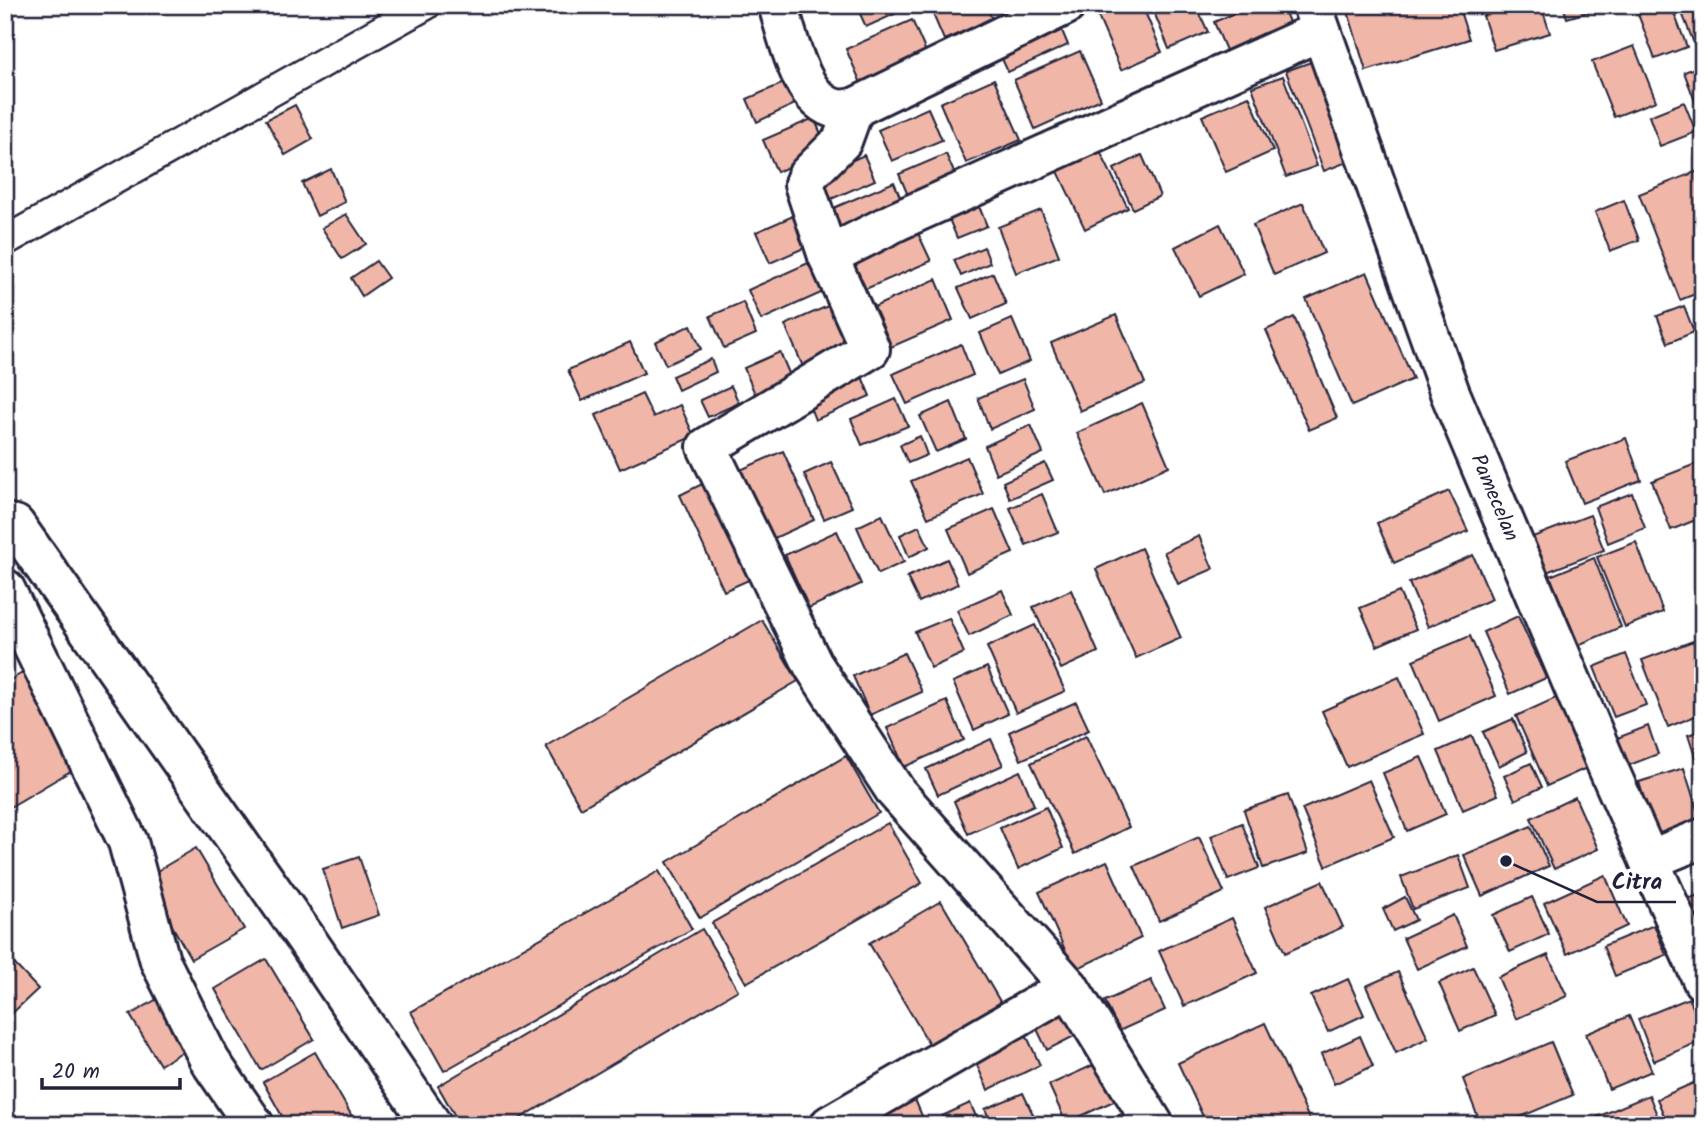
<svg xmlns="http://www.w3.org/2000/svg" width="1708" height="1130" viewBox="0 0 1708 1130" font-family="Kalam,sans-serif">
	<style>
		.building { fill: #f0b7a8; stroke: #22223b; stroke-width: 2 }
		.lines { fill: none; stroke-linecap: round; stroke-linejoin: round }
		.service-casing { stroke: #22223b; stroke-width: 33 }
		.minor-casing { stroke: #22223b; stroke-width: 44 }
		.service { stroke: #fff; stroke-width: 28 }
		.minor { stroke: #fff; stroke-width: 38 }
		.labels { text-anchor: middle; dominant-baseline: central; stroke-width: 7; stroke-linejoin: round; paint-order: stroke }
		.street-label { font-size: 21px; fill: #22223b; stroke: #fff }
		.leader { fill: none; stroke: #22223b; stroke-width: 2.5 }
		.callout-dot { fill: #22223b; stroke: #fff; stroke-width: 2.5 }
		.callout-label { font-size: 23px; text-anchor: middle; font-weight: bold; fill: #22223b; stroke: #fff; stroke-width: 7; stroke-linejoin: round; paint-order: stroke }
	</style>
	<rect width="100%" height="100%" fill="#fff"/>
	<filter id="ink" filterUnits="userSpaceOnUse"><feTurbulence type="fractalNoise" baseFrequency=".0143" numOctaves="2"/><feDisplacementMap in="SourceGraphic" scale="14" xChannelSelector="R" yChannelSelector="G"/><feConvolveMatrix kernelMatrix="1 2 1 2 8 2 1 2 1" color-interpolation-filters="sRGB"/></filter>
	<g filter="url(#ink)">
		<g class="building">
			<polygon points="856,5 907,5 908,8 866,27"/>
			<polygon points="929,5 986,5 992,19 944,40"/>
			<polygon points="1093,5 1142,5 1162,52 1121,70"/>
			<polygon points="1151,5 1196,5 1208,32 1169,49"/>
			<polygon points="1253,5 1282,5 1293,32 1230,60 1214,22"/>
			<polygon points="1346,5 1458,5 1469,39 1366,71"/>
			<polygon points="1517,5 1541,5 1550,33 1494,50 1483,16"/>
			<polygon points="1563,5 1611,5 1567,18"/>
			<polygon points="1662,5 1671,5 1687,47 1655,59 1638,14"/>
			<polygon points="1679,5 1703,5 1703,37 1693,41"/>
			<polygon points="912,20 930,61 864,90 846,49"/>
			<polygon points="1058,21 1068,45 1008,72 997,48"/>
			<polygon points="1634,46 1656,101 1614,117 1592,62"/>
			<polygon points="1080,51 1101,99 1035,129 1014,80"/>
			<polygon points="1322,58 1360,157 1324,171 1286,71"/>
			<polygon points="1703,65 1703,107 1698,109 1684,72"/>
			<polygon points="1283,76 1317,166 1286,177 1252,87"/>
			<polygon points="994,79 1021,140 966,163 940,103"/>
			<polygon points="786,82 795,104 757,122 747,99"/>
			<polygon points="1249,96 1273,151 1226,172 1202,116"/>
			<polygon points="1684,102 1696,132 1660,146 1649,116"/>
			<polygon points="295,105 313,139 285,155 266,120"/>
			<polygon points="928,108 942,140 892,161 878,130"/>
			<polygon points="814,118 828,150 777,172 763,140"/>
			<polygon points="1097,145 1128,208 1085,229 1055,165"/>
			<polygon points="946,154 959,184 912,205 899,174"/>
			<polygon points="864,155 875,180 822,203 811,179"/>
			<polygon points="1142,155 1160,196 1133,209 1114,169"/>
			<polygon points="331,169 345,202 317,216 302,183"/>
			<polygon points="1703,169 1703,291 1680,300 1639,194"/>
			<polygon points="894,182 905,209 828,242 817,215"/>
			<polygon points="976,199 987,226 957,238 946,212"/>
			<polygon points="1624,200 1639,240 1610,251 1595,212"/>
			<polygon points="1303,203 1324,253 1274,275 1253,225"/>
			<polygon points="1041,210 1059,256 1016,273 998,227"/>
			<polygon points="800,213 813,244 770,263 756,232"/>
			<polygon points="346,214 366,244 342,259 322,228"/>
			<polygon points="1220,224 1244,274 1199,296 1175,247"/>
			<polygon points="916,229 931,261 854,294 840,263"/>
			<polygon points="984,247 990,263 961,276 954,260"/>
			<polygon points="817,259 830,289 761,320 748,290"/>
			<polygon points="376,261 388,278 362,296 351,278"/>
			<polygon points="1367,272 1413,379 1352,406 1306,299"/>
			<polygon points="993,273 1006,304 972,319 958,288"/>
			<polygon points="936,279 953,320 891,347 874,307"/>
			<polygon points="839,301 858,345 804,369 785,325"/>
			<polygon points="743,302 756,334 724,348 710,316"/>
			<polygon points="1684,306 1694,332 1668,343 1657,316"/>
			<polygon points="1116,315 1145,383 1080,411 1051,343"/>
			<polygon points="1294,317 1337,418 1309,430 1266,330"/>
			<polygon points="1012,319 1030,361 998,375 980,333"/>
			<polygon points="691,325 701,349 666,365 655,342"/>
			<polygon points="630,342 644,373 582,401 568,370"/>
			<polygon points="961,344 973,375 907,404 893,374"/>
			<polygon points="780,352 791,378 755,394 744,368"/>
			<polygon points="711,359 716,372 678,390 672,376"/>
			<polygon points="858,367 870,396 815,420 804,391"/>
			<polygon points="1023,379 1035,409 990,429 978,398"/>
			<polygon points="731,386 739,403 708,417 700,400"/>
			<polygon points="642,394 653,417 680,405 694,436 620,469 596,415"/>
			<polygon points="896,399 908,426 862,445 851,419"/>
			<polygon points="951,402 966,439 936,452 920,416"/>
			<polygon points="1142,403 1169,466 1105,495 1077,433"/>
			<polygon points="1031,425 1043,453 996,474 985,446"/>
			<polygon points="920,436 927,455 908,463 900,445"/>
			<polygon points="1626,438 1641,480 1582,503 1565,461"/>
			<polygon points="783,451 814,520 768,541 736,472"/>
			<polygon points="967,457 983,494 928,518 911,481"/>
			<polygon points="831,462 852,507 824,519 804,474"/>
			<polygon points="1045,463 1053,480 1010,499 1003,482"/>
			<polygon points="1698,463 1703,476 1703,517 1671,530 1652,481"/>
			<polygon points="706,482 751,579 724,591 680,495"/>
			<polygon points="1449,491 1468,531 1394,563 1377,523"/>
			<polygon points="1632,493 1645,528 1608,543 1595,507"/>
			<polygon points="1042,494 1058,532 1026,545 1010,508"/>
			<polygon points="994,509 1013,553 967,573 948,529"/>
			<polygon points="882,515 904,562 878,574 857,527"/>
			<polygon points="1590,515 1604,550 1544,573 1530,538"/>
			<polygon points="919,526 929,547 909,557 900,535"/>
			<polygon points="837,531 861,584 809,608 785,555"/>
			<polygon points="1199,536 1213,569 1178,584 1164,552"/>
			<polygon points="1636,542 1663,612 1625,627 1597,557"/>
			<polygon points="1141,548 1181,638 1136,658 1096,569"/>
			<polygon points="1473,555 1492,599 1428,627 1409,583"/>
			<polygon points="1594,558 1621,627 1578,645 1550,576"/>
			<polygon points="947,559 958,584 919,602 907,577"/>
			<polygon points="1002,590 1013,615 969,636 957,610"/>
			<polygon points="1071,590 1098,652 1061,669 1033,607"/>
			<polygon points="1399,592 1416,629 1377,646 1360,608"/>
			<polygon points="1518,616 1546,678 1510,694 1483,632"/>
			<polygon points="949,618 964,653 931,668 915,632"/>
			<polygon points="762,620 798,681 581,808 546,746"/>
			<polygon points="1035,625 1065,691 1016,713 987,647"/>
			<polygon points="1470,636 1496,696 1439,721 1413,660"/>
			<polygon points="1693,641 1703,665 1703,713 1668,727 1642,660"/>
			<polygon points="904,653 922,692 870,715 853,676"/>
			<polygon points="1626,654 1646,705 1614,717 1594,667"/>
			<polygon points="987,667 1008,714 974,730 953,682"/>
			<polygon points="24,672 79,766 5,810 5,683"/>
			<polygon points="1399,677 1424,734 1347,767 1322,711"/>
			<polygon points="1560,696 1591,766 1547,786 1516,716"/>
			<polygon points="947,701 964,740 904,767 887,728"/>
			<polygon points="1076,702 1089,730 1021,760 1009,732"/>
			<polygon points="1513,719 1527,752 1499,766 1483,732"/>
			<polygon points="1648,726 1658,754 1622,768 1612,740"/>
			<polygon points="1703,730 1703,758 1696,760 1688,735"/>
			<polygon points="1086,736 1129,827 1075,854 1031,763"/>
			<polygon points="1472,736 1498,795 1463,810 1438,751"/>
			<polygon points="991,739 1003,765 938,795 926,769"/>
			<polygon points="846,756 879,813 700,918 667,862"/>
			<polygon points="1421,757 1446,814 1407,831 1383,773"/>
			<polygon points="1531,763 1542,787 1515,800 1504,776"/>
			<polygon points="1684,768 1701,822 1655,836 1639,782"/>
			<polygon points="1020,771 1034,805 968,834 954,801"/>
			<polygon points="1369,780 1394,837 1326,866 1302,809"/>
			<polygon points="1288,795 1308,853 1263,868 1244,810"/>
			<polygon points="1575,797 1598,849 1554,869 1531,818"/>
			<polygon points="1046,807 1063,848 1018,869 1000,828"/>
			<polygon points="888,823 922,883 746,983 712,923"/>
			<polygon points="1242,823 1259,868 1228,880 1211,836"/>
			<polygon points="1531,826 1549,866 1482,896 1464,855"/>
			<polygon points="1199,837 1224,892 1159,921 1134,866"/>
			<polygon points="196,848 244,929 191,959 145,878"/>
			<polygon points="1458,855 1470,888 1413,909 1401,877"/>
			<polygon points="359,857 379,915 342,928 323,869"/>
			<polygon points="1107,861 1141,938 1074,970 1039,892"/>
			<polygon points="659,871 692,929 444,1071 411,1012"/>
			<polygon points="1605,875 1627,926 1567,954 1544,903"/>
			<polygon points="1322,881 1343,927 1285,953 1265,907"/>
			<polygon points="1703,893 1703,940 1683,901"/>
			<polygon points="1405,897 1416,920 1393,931 1383,909"/>
			<polygon points="1532,897 1549,934 1510,952 1493,915"/>
			<polygon points="941,901 1005,1010 934,1052 869,943"/>
			<polygon points="1453,915 1467,946 1417,969 1403,938"/>
			<polygon points="1232,918 1257,973 1184,1006 1159,951"/>
			<polygon points="1654,925 1666,955 1615,976 1603,946"/>
			<polygon points="702,929 738,990 509,1125 460,1125 438,1086"/>
			<polygon points="5,954 38,989 5,1020"/>
			<polygon points="1548,955 1567,996 1516,1019 1498,977"/>
			<polygon points="266,959 314,1039 261,1070 215,989"/>
			<polygon points="1473,967 1495,1015 1460,1031 1439,983"/>
			<polygon points="1398,972 1428,1038 1396,1053 1366,986"/>
			<polygon points="1348,979 1364,1015 1328,1032 1311,996"/>
			<polygon points="1151,980 1165,1010 1119,1031 1105,1001"/>
			<polygon points="1689,998 1703,1031 1703,1040 1654,1061 1638,1019"/>
			<polygon points="157,999 187,1049 160,1065 130,1015"/>
			<polygon points="1073,1009 1084,1031 1047,1050 1036,1027"/>
			<polygon points="1629,1016 1652,1071 1609,1089 1586,1034"/>
			<polygon points="1265,1023 1312,1125 1207,1125 1178,1063"/>
			<polygon points="1024,1030 1040,1065 988,1090 972,1054"/>
			<polygon points="1360,1036 1373,1066 1334,1084 1321,1054"/>
			<polygon points="1551,1042 1573,1095 1501,1125 1481,1125 1463,1079"/>
			<polygon points="315,1052 357,1125 287,1125 263,1082"/>
			<polygon points="1100,1062 1116,1100 1066,1123 1049,1085"/>
			<polygon points="1700,1080 1703,1087 1703,1125 1668,1125 1657,1099"/>
			<polygon points="911,1090 925,1123 871,1125 865,1112"/>
			<polygon points="1023,1093 1038,1125 992,1125 985,1109"/>
			<polygon points="1649,1095 1661,1125 1601,1125 1597,1117"/>
			<polygon points="970,1103 980,1125 946,1125 942,1116"/>
			<polygon points="1130,1110 1137,1125 1098,1125"/>
		</g>
		<g class="lines">
			<defs>
				<polyline id="service" points="5,241 426,5"/>
				<g id="minor">
					<path d="M778 5C788 36 800 102 837 109 842 110 849 109 854 108L1066 5"/>
					<polyline points="1312,5 1450,393 1608,768 1703,981"/>
					<polyline points="854,108 842,141 807,176 804,184 828,256 897,221 1320,31"/>
					<polyline points="828,256 870,349 707,447 813,665 896,792 1069,987 1154,1125"/>
					<polyline points="5,523 15,525 304,936 432,1125"/>
					<polyline points="5,589 128,842 160,961 210,1061 254,1125"/>
					<polyline points="1649,860 1703,838"/>
					<polyline points="830,1125 1069,987"/>
				</g>
			</defs>
			<use href="#service" class="service-casing"/>
			<use href="#minor" class="minor-casing"/>
			<use href="#service" class="service"/>
			<use href="#minor" class="minor"/>
		</g>
	</g>
	<g class="labels">
		<g class="street-label">
			<text transform="translate(1494 498) rotate(67)">Pamecelan</text>
		</g>
	</g>
	<path class="leader" d="M1506 861L1597 902H1676"/>
	<circle class="callout-dot" cx="1506" cy="861" r="7"/>
	<g class="callout-label">
		<text x="1637" y="889">Citra</text>
	</g>
	<rect width="1708" height="1130" fill="none" stroke="#fff" stroke-width="28"/>
	<rect x="14" y="14" width="1680" height="1102" fill="none" stroke="#22223b" stroke-width="2.5" filter="url(#ink)"/>
	<path d="M42 1078v10h138v-10" fill="none" stroke="#22223b" stroke-width="3.5"/>
	<text x="52" y="1078" font-size="21" fill="#22223b" stroke="#ffffff" stroke-width="5" paint-order="stroke">20 m</text>
</svg>
